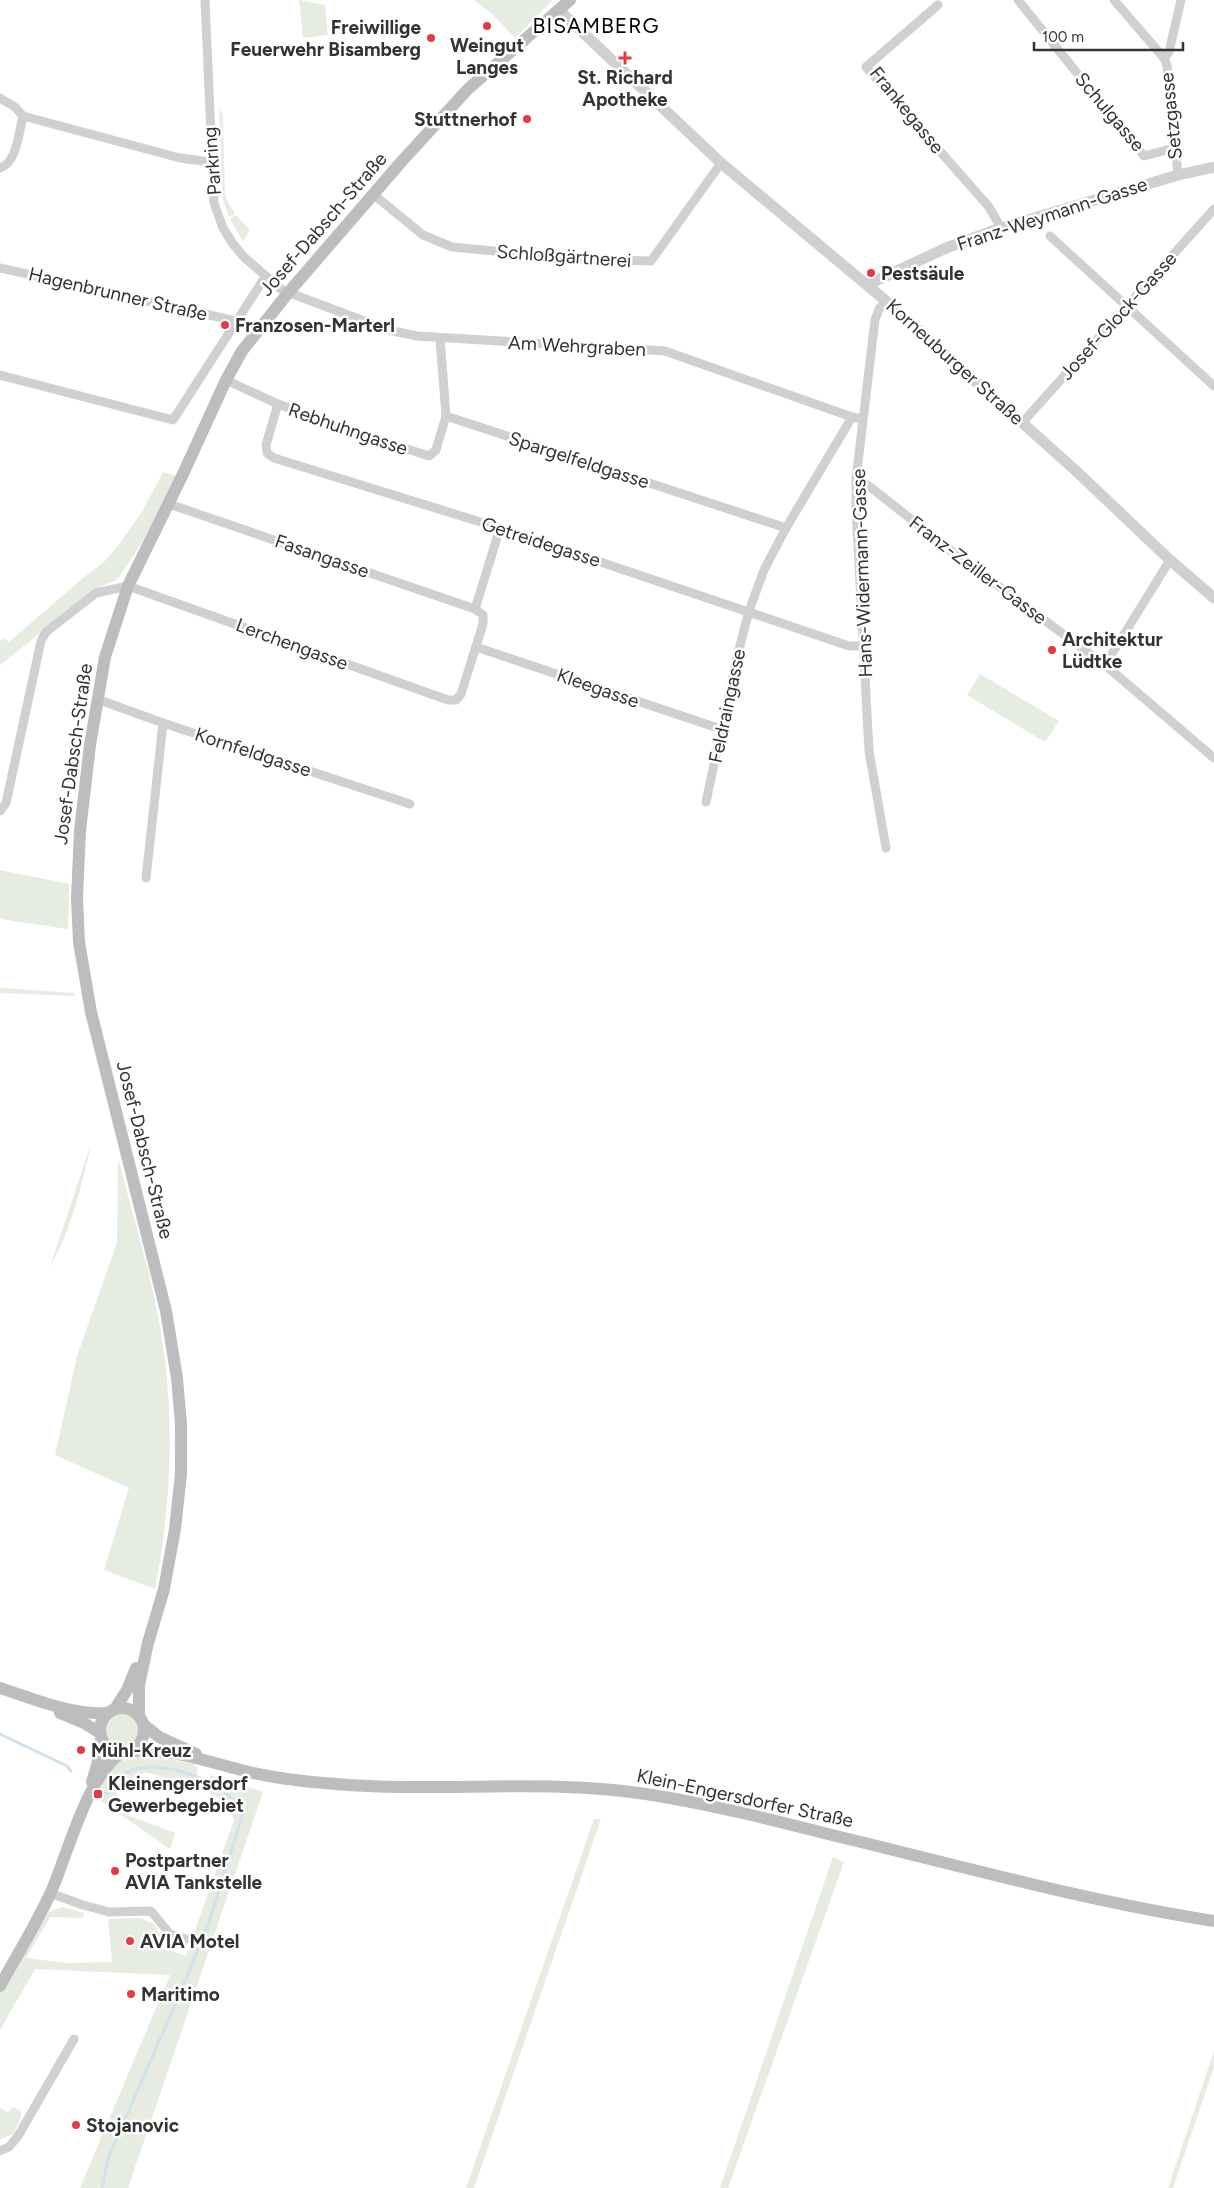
<svg xmlns="http://www.w3.org/2000/svg" width="1214" height="2188" viewBox="0 0 1214 2188" font-family="Figtree,sans-serif">
	<style>
		.green { fill: #e6ecdf }
		.lines { fill: none; stroke-linecap: round; stroke-linejoin: round }
		.stream { stroke: #cfe2ee; stroke-width: 3 }
		.minor { stroke: #d0d0d0; stroke-width: 9 }
		.tertiary { stroke: #d0d0d0; stroke-width: 11 }
		.secondary { stroke: #bdbdbd; stroke-width: 12 }
		.poi-dot { fill: #e63946; stroke: #fff; stroke-width: 2 }
		.labels { text-anchor: middle; dominant-baseline: central; stroke-width: 5; stroke-linejoin: round; paint-order: stroke }
		.poi-label { font-size: 19px; font-weight: bold; fill: #333; stroke: #fff; text-anchor: start }
		.street-label { font-size: 19px; fill: #333; stroke: #fff }
		.quarter-label { font-size: 21px; letter-spacing: 1px; fill: #000; stroke: #fff }
	</style>
	<rect width="100%" height="100%" fill="#fff"/>
	<g class="green">
		<polygon points="299,0 325,5 328,35 303,38"/>
		<polygon points="474,0 553,0 515,38 493,15"/>
		<polygon points="219,108 223,115 225,197 235,214 229,217 223,200"/>
		<polygon points="236,215 250,230 243,241 230,219"/>
		<polygon points="163,472 178,476 141,544 117,580 97,588 0,665 0,641 3,638 9,642 83,578 104,562 118,546 143,510"/>
		<polygon points="980,674 1059,721 1045,742 967,695"/>
		<polygon points="0,870 69,884 68,929 0,919"/>
		<polygon points="0,988 75,993 74,996 0,993"/>
		<path d="M91 1144C82 1186 71 1229 50 1267Z"/>
		<path d="M118 1158C133 1217 153 1278 162 1339 175 1424 171 1506 155 1589L104 1570 129 1488 55 1455 77 1356 117 1243Z"/>
		<circle cx="122" cy="1730" r="17"/>
		<path d="M146 1754 193 1764 198 1768 194 1787 146 1772 124 1782 110 1802 125 1814 175 1833 170 1849 98 1799C104 1769 116 1758 146 1754Z"/>
		<path d="M210 1775 263 1792 128 2188H80L170 1975 35 1969 0 2030V1994L49 1912 62 1907 84 1913 83 1918 50 1917 26 1958 66 1963 112 1962 108 1919 140 1918 154 1924 162 1937 160 1947 186 1956 234 1820C228 1805 221 1797 206 1791Z"/>
		<polygon points="594,1819 601,1819 474,2188 466,2188"/>
		<polygon points="833,1857 844,1862 728,2188 720,2188"/>
		<polygon points="1214,2051 1214,2067 1173,2188 1168,2188"/>
		<polygon points="13,2107 21,2111 21,2118 13,2134 0,2139 0,2108 8,2112"/>
	</g>
	<g class="lines">
		<g class="stream">
			<polyline points="0,1734 67,1766 71,1771"/>
			<path d="M102 2188 109 2156 181 1991 208 1925 243 1813C230 1781 147 1751 120 1777 117 1781 115 1786 113 1791L102 1794"/>
		</g>
		<g class="minor">
			<polyline points="205,0 214,203 223,228 233,244 244,257 282,290 388,330 417,336 665,351 852,417 862,419"/>
			<polyline points="1018,0 1144,156 1174,148"/>
			<polyline points="1114,0 1164,58 1167,65 1178,175"/>
			<polyline points="938,5 866,67 989,207 1001,228"/>
			<polyline points="1164,58 1169,52 1181,0"/>
			<polyline points="0,98 15,107 23,116"/>
			<polyline points="23,116 180,158 211,162"/>
			<path d="M0 168C17 163 19 131 23 116"/>
			<polyline points="374,195 423,235 452,247 580,259 651,261 721,163"/>
			<polyline points="1050,236 1214,386"/>
			<polyline points="0,268 236,321"/>
			<polyline points="886,301 879,309 875,320 856,479 856,509 869,751 886,848"/>
			<polyline points="0,375 173,420 265,277"/>
			<polyline points="226,380 278,404 363,435 429,456 436,450 446,416 440,338"/>
			<polyline points="278,404 266,445 267,453 274,458 500,528 849,646 863,646"/>
			<polyline points="446,416 786,528"/>
			<polyline points="1022,423 1214,209"/>
			<polyline points="856,479 869,486 959,557 1105,665 1214,758"/>
			<polyline points="169,504 475,609"/>
			<polyline points="476,647 721,729"/>
			<polyline points="1105,665 1170,560"/>
			<polyline points="97,699 163,723 410,804"/>
			<polyline points="706,802 736,661 749,611 764,570 786,528 852,417"/>
			<polyline points="0,811 6,803 41,641 46,632 96,593 128,586 448,700 456,700 461,694 483,624 483,615 475,609 500,528"/>
			<polyline points="146,878 163,723"/>
			<polyline points="50,1893 83,1905 109,1912 151,1911 170,1934 186,1939"/>
			<polyline points="0,2151 9,2147 18,2136 74,2039"/>
		</g>
		<g class="tertiary">
			<polyline points="559,10 721,163 886,301 1075,470 1170,560 1214,598"/>
			<polyline points="867,285 946,248 1001,228 1178,175 1214,167"/>
		</g>
		<g class="secondary">
			<path d="M0 1688C34 1699 71 1715 107 1713"/>
			<circle cx="122" cy="1730" r="22"/>
			<polyline points="115,1709 127,1690 136,1668"/>
			<polyline points="60,1713 84,1723 100,1733"/>
			<polyline points="139,1715 139,1685 148,1643 164,1589 175,1529 181,1474 181,1424 177,1378 166,1311 91,1012 79,942 77,898 80,831 90,745 105,657 128,586 183,474 226,380 242,351 288,293 402,161 468,89 570,0"/>
			<polyline points="144,1725 159,1737 196,1754"/>
			<path d="M130 1751C169 1747 211 1763 249 1772 278 1779 307 1782 336 1784 440 1793 544 1778 646 1794 710 1804 773 1820 836 1836 961 1866 1086 1901 1214 1921"/>
			<polyline points="92,1782 100,1755 101,1739"/>
			<path d="M0 1986C17 1955 36 1925 51 1892 68 1854 87 1774 123 1752"/>
		</g>
	</g>
	<g class="poi-dot">
		<circle cx="487" cy="26" r="5"/>
		<circle cx="431" cy="38" r="5"/>
		<path d="M622.5 50.5h5v5h5v5h-5v5h-5v-5h-5v-5h5z"/>
		<circle cx="527" cy="119" r="5"/>
		<circle cx="871" cy="273" r="5"/>
		<circle cx="225" cy="325" r="5"/>
		<circle cx="1052" cy="650" r="5"/>
		<circle cx="81" cy="1750" r="5"/>
		<rect x="93" y="1789" width="10" height="10" rx="2.5"/>
		<circle cx="115" cy="1871" r="5"/>
		<circle cx="130" cy="1941" r="5"/>
		<circle cx="131" cy="1994" r="5"/>
		<circle cx="76" cy="2125" r="5"/>
	</g>
	<g class="labels">
		<g class="poi-label">
			<text x="421" y="27" text-anchor="end">Freiwillige<tspan x="421" dy="22">Feuerwehr Bisamberg</tspan></text>
			<text x="487" y="45" text-anchor="middle">Weingut<tspan x="487" dy="22">Langes</tspan></text>
			<text x="625" y="77" text-anchor="middle">St. Richard<tspan x="625" dy="22">Apotheke</tspan></text>
			<text x="517" y="119" text-anchor="end">Stuttnerhof</text>
			<text x="881" y="273">Pestsäule</text>
			<text x="235" y="325">Franzosen-Marterl</text>
			<text x="1062" y="639">Architektur<tspan x="1062" dy="22">Lüdtke</tspan></text>
			<text x="91" y="1750">Mühl-Kreuz</text>
			<text x="108" y="1783">Kleinengersdorf<tspan x="108" dy="22">Gewerbegebiet</tspan></text>
			<text x="125" y="1860">Postpartner<tspan x="125" dy="22">AVIA Tankstelle</tspan></text>
			<text x="140" y="1941">AVIA Motel</text>
			<text x="141" y="1994">Maritimo</text>
			<text x="86" y="2125">Stojanovic</text>
		</g>
		<g class="street-label">
			<text transform="translate(907 110) rotate(51)">Frankegasse</text>
			<text transform="translate(1110 112) rotate(50)">Schulgasse</text>
			<text transform="translate(1171 116) rotate(-96)">Setzgasse</text>
			<text transform="translate(212 161) rotate(-94)">Parkring</text>
			<text transform="translate(1052 214) rotate(-18)">Franz-Weymann-Gasse</text>
			<text transform="translate(323 224) rotate(-49)">Josef-Dabsch-Straße</text>
			<text transform="translate(564 256) rotate(4)">Schloßgärtnerei</text>
			<text transform="translate(118 294) rotate(13)">Hagenbrunner Straße</text>
			<text transform="translate(1118 316) rotate(-48)">Josef-Glock-Gasse</text>
			<text transform="translate(577 346) rotate(3)">Am Wehrgraben</text>
			<text transform="translate(955 362) rotate(42)">Korneuburger Straße</text>
			<text transform="translate(348 429) rotate(19)">Rebhuhngasse</text>
			<text transform="translate(579 460) rotate(18)">Spargelfeldgasse</text>
			<text transform="translate(541 542) rotate(18)">Getreidegasse</text>
			<text transform="translate(322 556) rotate(19)">Fasangasse</text>
			<text transform="translate(978 570) rotate(37)">Franz-Zeiller-Gasse</text>
			<text transform="translate(862 573) rotate(-92)">Hans-Widermann-Gasse</text>
			<text transform="translate(292 644) rotate(20)">Lerchengasse</text>
			<text transform="translate(598 688) rotate(19)">Kleegasse</text>
			<text transform="translate(727 706) rotate(-78)">Feldraingasse</text>
			<text transform="translate(253 752) rotate(18)">Kornfeldgasse</text>
			<text transform="translate(73 754) rotate(-82)">Josef-Dabsch-Straße</text>
			<text transform="translate(145 1150) rotate(76)">Josef-Dabsch-Straße</text>
			<text transform="translate(745 1798) rotate(12)">Klein-Engersdorfer Straße</text>
		</g>
		<g class="quarter-label">
			<text x="596" y="25">BISAMBERG</text>
		</g>
	</g>
	<path d="M1034 42v8h149v-8" fill="none" stroke="#333333" stroke-width="2.5"/>
	<text x="1042" y="42" font-size="15" fill="#333333" stroke="#ffffff" stroke-width="4" paint-order="stroke">100 m</text>
</svg>
